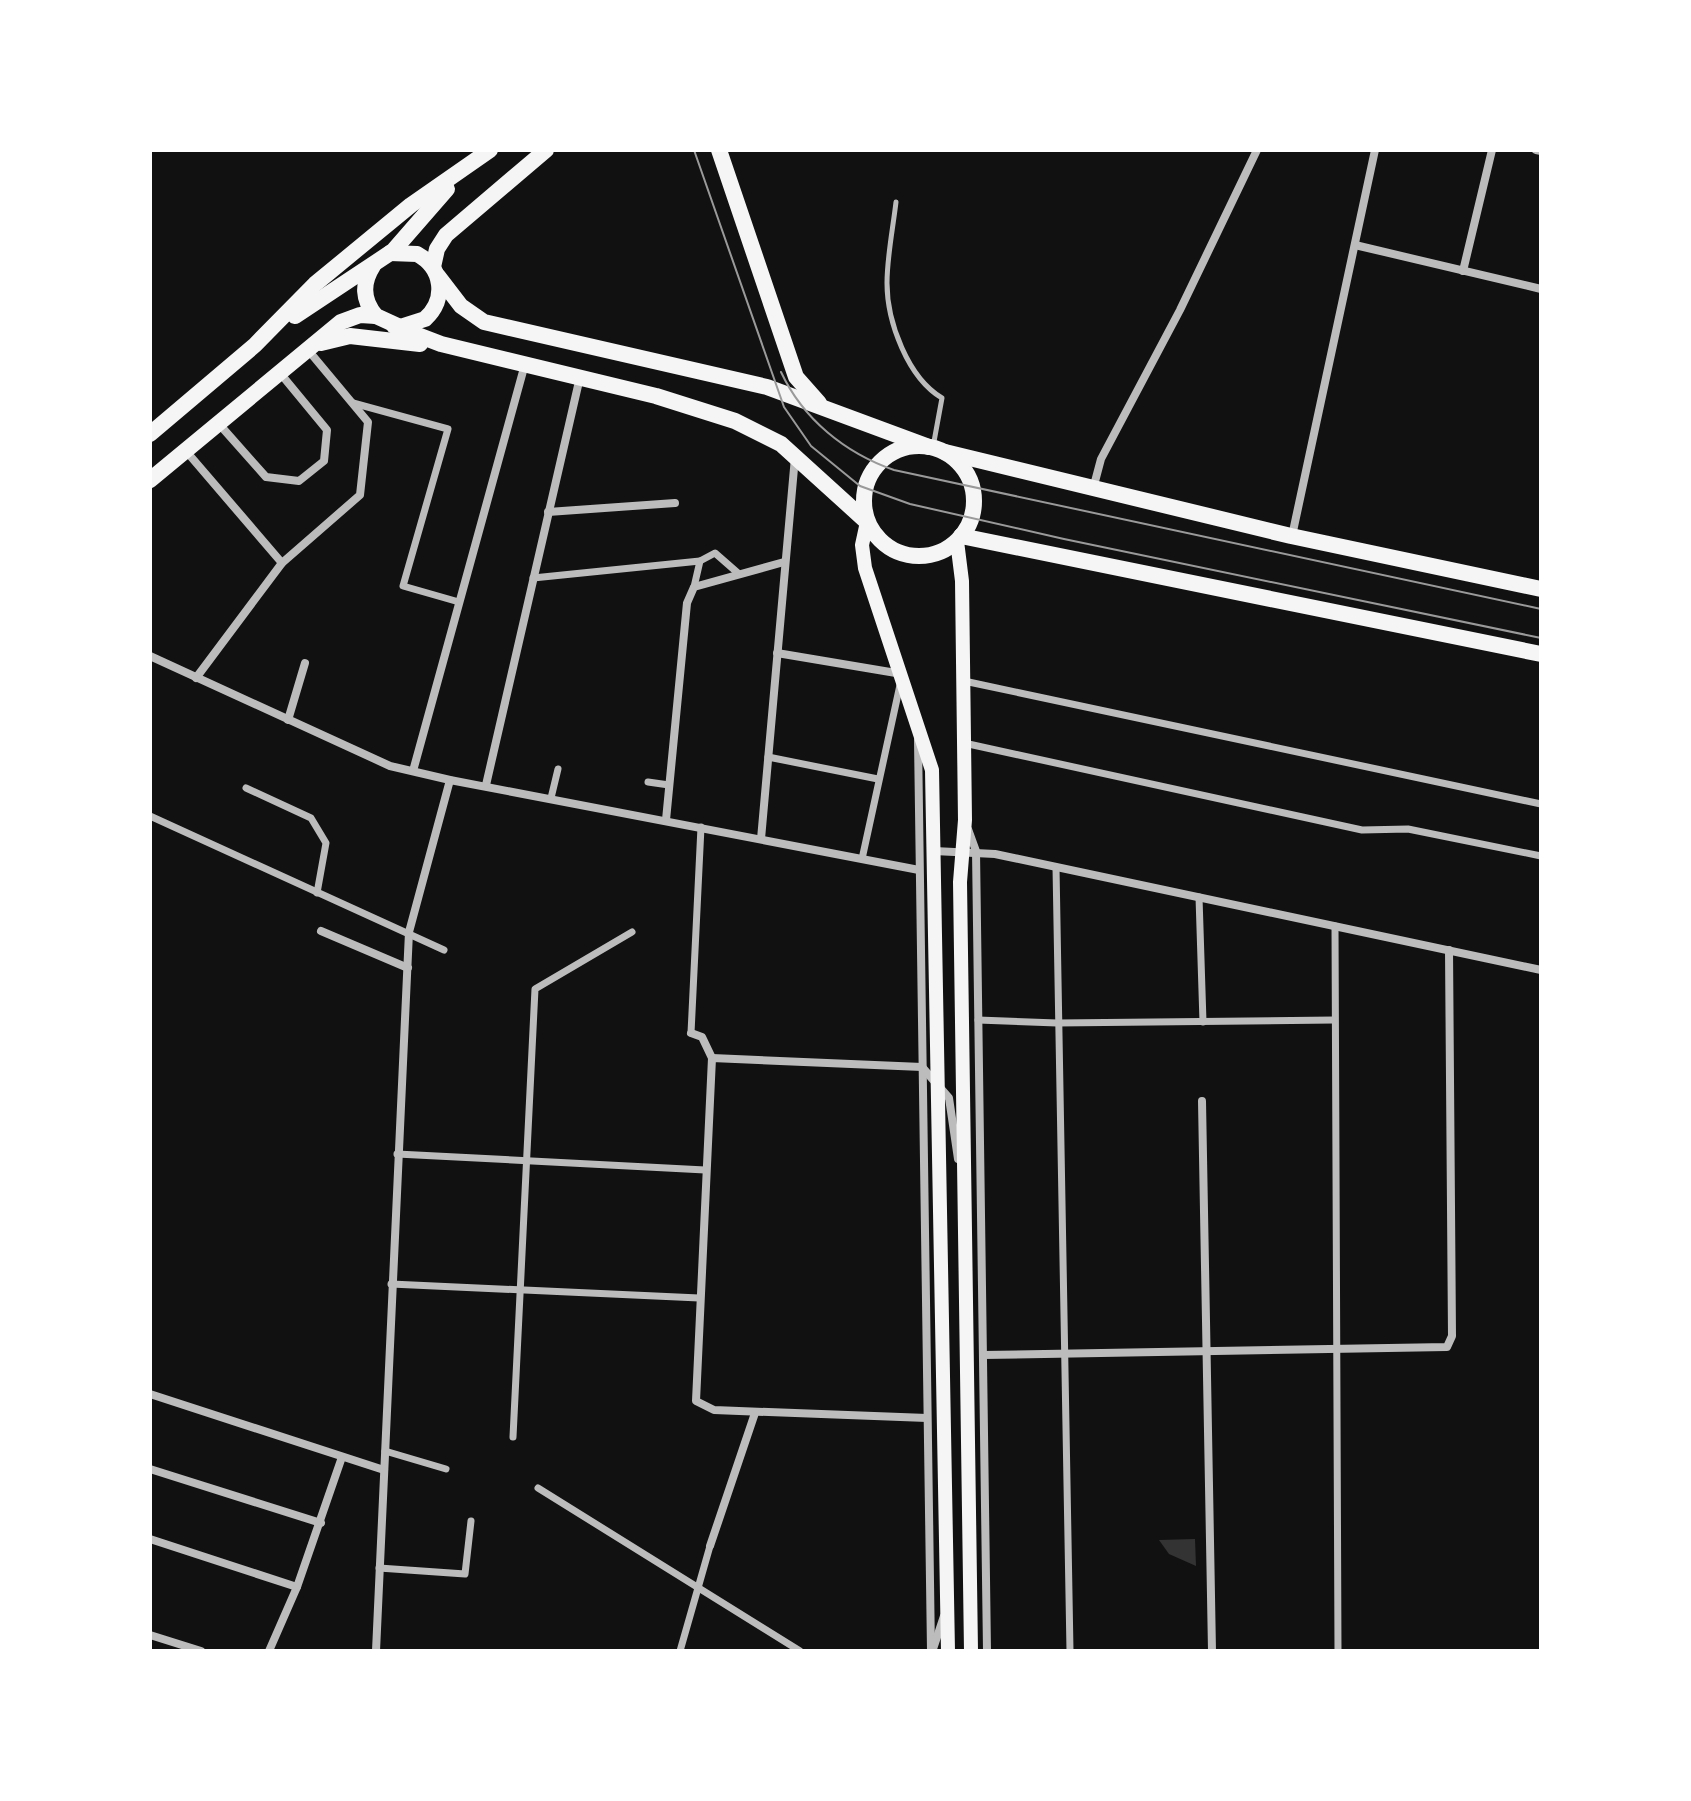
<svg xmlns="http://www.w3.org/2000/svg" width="1691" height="1801" viewBox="0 0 1691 1801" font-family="'Sofia Sans Condensed',sans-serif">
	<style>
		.water { fill: #333 }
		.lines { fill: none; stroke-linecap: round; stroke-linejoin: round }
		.service { stroke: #bcbcbc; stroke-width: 5 }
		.pedestrian { stroke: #bcbcbc; stroke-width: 7 }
		.minor { stroke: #bcbcbc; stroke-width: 8 }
		.secondary { stroke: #f5f5f5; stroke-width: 14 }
		.primary { stroke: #f5f5f5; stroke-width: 16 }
		.tram { stroke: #9a9a9a; stroke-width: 2 }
	</style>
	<rect width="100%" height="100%" fill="#111"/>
	<polygon class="water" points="1195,1539 1196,1566 1169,1554 1159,1540"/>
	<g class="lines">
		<path class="service" d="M896 202C893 228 887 257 887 283 887 322 908 378 942 398L933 447"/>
		<g class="pedestrian">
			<polyline points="353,403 448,429 403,586 459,602"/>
			<polyline points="700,561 715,553 739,574"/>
			<polyline points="533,578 700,561 694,587"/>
			<polyline points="964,681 1541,804"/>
			<polyline points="964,743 1362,830 1408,829 1541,856"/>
			<polyline points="768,757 878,779"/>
			<polyline points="648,782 669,785"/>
			<polyline points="246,788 311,818 326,843 317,893"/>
			<polyline points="551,798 558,769"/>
			<polyline points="150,816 444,950"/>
			<polyline points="862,859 900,685"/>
			<polyline points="1056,867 1070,1651"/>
			<polyline points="1199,897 1203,1022"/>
			<polyline points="1335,926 1338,1651"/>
			<polyline points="978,1020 1057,1023 1334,1020"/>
			<polyline points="691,1033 701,827"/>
			<polyline points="397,1154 705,1170"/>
			<polyline points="391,1284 699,1298"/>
			<polyline points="513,1437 535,989 632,932"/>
			<polyline points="385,1451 446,1469"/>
			<polyline points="538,1488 800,1651"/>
			<polyline points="379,1568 465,1574 471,1521"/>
			<polyline points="680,1651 710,1546"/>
		</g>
		<g class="minor">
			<polyline points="1536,150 1541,151"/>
			<polyline points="1355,245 1541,289"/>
			<polyline points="1463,271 1492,150"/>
			<polyline points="219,424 266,477 299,481 324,461 327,430 280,373"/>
			<polyline points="186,451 282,563"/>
			<polyline points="1093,489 1101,459 1180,310 1257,150"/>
			<polyline points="548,512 675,503"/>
			<polyline points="1292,536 1375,150"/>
			<polyline points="777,653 902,674"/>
			<polyline points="150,656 390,766 450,780 919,870"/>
			<polyline points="196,678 282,563 360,495 368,422 308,350"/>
			<polyline points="288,720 305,663"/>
			<polyline points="918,740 931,1651"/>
			<polyline points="413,771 525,364"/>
			<polyline points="486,785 580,377"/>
			<polyline points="666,820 687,603 694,587 784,562"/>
			<polyline points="968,829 976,851 987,1651"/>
			<polyline points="761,839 795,457"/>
			<polyline points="934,851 995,854 1541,970"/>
			<polyline points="321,931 408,968"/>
			<polyline points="691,1033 702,1037 712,1058"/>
			<polyline points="1202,1101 1212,1651"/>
			<polyline points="983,1355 1447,1347 1452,1336 1449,950"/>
			<polyline points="150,1394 384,1470"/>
			<polyline points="927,1418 714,1410 696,1401 712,1058 922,1067 949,1098 958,1159"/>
			<polyline points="150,1469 321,1523"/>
			<polyline points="150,1539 297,1587"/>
			<polyline points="710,1546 755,1413"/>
			<polyline points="150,1635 201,1651"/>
			<polyline points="933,1649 944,1616"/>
			<polyline points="269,1651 297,1587 342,1457"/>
			<polyline points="376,1651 409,932 450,780"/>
		</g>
		<g class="secondary">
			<polyline points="867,522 862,545 865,568 932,770 948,1651"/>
			<polyline points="957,541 962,581 965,820 960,882 971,1651"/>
		</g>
		<g class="primary">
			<polyline points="719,150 796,377 819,403"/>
			<path d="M373 266C362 283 362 300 376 316L400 327 425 319C447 299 443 268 417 254L390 253"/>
			<polyline points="433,267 437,249 446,235 546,150"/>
			<polyline points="438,276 461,306 484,322 767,387 929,447"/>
			<polyline points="295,316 393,251 447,189"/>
			<polyline points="394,326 441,344 656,396 735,421 781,444 867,522"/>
			<polyline points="321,343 350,336 420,344"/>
			<polyline points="150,434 255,345 315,284 411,205 490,150"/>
			<circle cx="919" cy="501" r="55"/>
			<polyline points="945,452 1291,536 1541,589"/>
			<polyline points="150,480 341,322 360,315 376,316"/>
			<polyline points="961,536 1541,654"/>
		</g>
		<g class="tram">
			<polyline points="694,150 784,407 811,446 860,486 910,504 1064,539 1541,638"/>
			<path d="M781 372C803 419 845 453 894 470L1541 609"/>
		</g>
	</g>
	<rect width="1691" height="1801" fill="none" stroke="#ffffff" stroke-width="304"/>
</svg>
